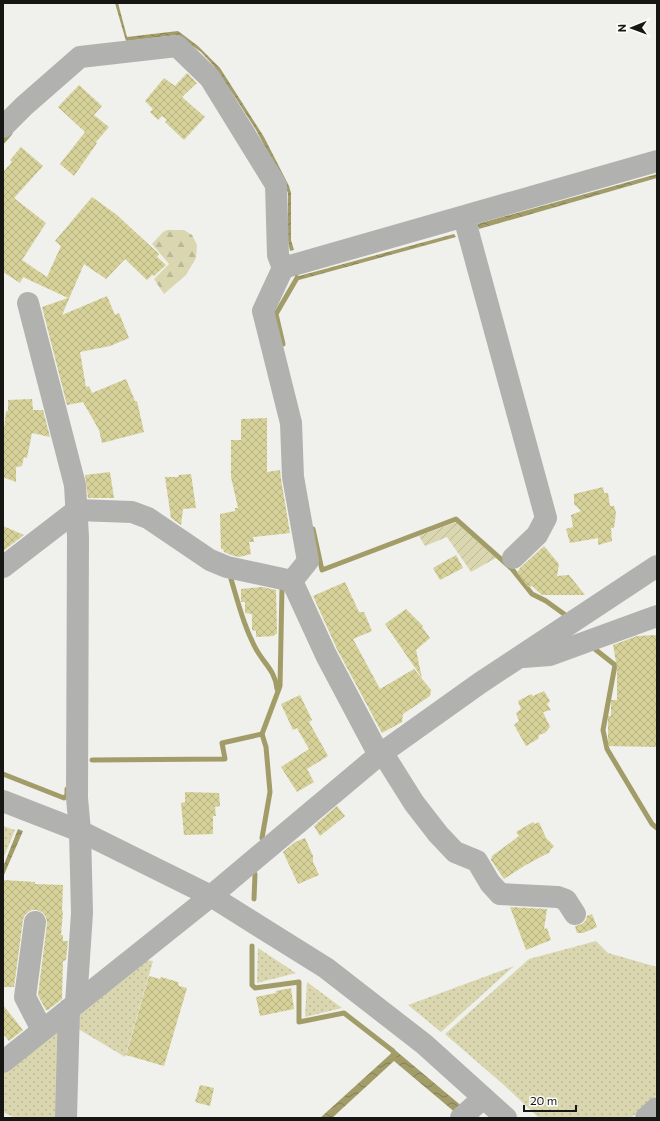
<svg xmlns="http://www.w3.org/2000/svg" width="660" height="1121" viewBox="0 0 660 1121" font-family="Commissioner,sans-serif">
	<style>
		.grass { fill: url(#grass-dots) }
		.forest { fill: url(#forest-firs) }
		.garden { fill: url(#garden-furrows) }
		.water { fill: url(#water-waves) }
		.lines { fill: none; stroke-linecap: round; stroke-linejoin: round }
		.stream { stroke: #a29d68; stroke-width: 5 }
		.building { fill: url(#building-cross-hatch) }
		.minor { stroke: #b1b1af; stroke-width: 22 }
	</style>
	<defs>
		<pattern id="grass-dots" width="8" height="8" patternUnits="userSpaceOnUse"><rect width="8" height="8" fill="#dad7b0"/><path d="M2 2h.1M6 6h.1" fill="none" stroke="#bab896" stroke-width="1.8" stroke-linecap="round"/></pattern>
		<pattern id="forest-firs" width="22" height="20" patternUnits="userSpaceOnUse"><rect width="22" height="20" fill="#dad7b0"/><path d="M5 1l3.5 6h-7zM16 11l3.5 6h-7z" fill="#bab896"/></pattern>
		<pattern id="garden-furrows" width="10" height="10" patternUnits="userSpaceOnUse"><rect width="10" height="10" fill="#dad7b0"/><path d="M-1 1l2-2M0 10L10 0M9 11l2-2" fill="none" stroke="#bab896"/></pattern>
		<pattern id="water-waves" width="16" height="10" patternUnits="userSpaceOnUse"><rect width="16" height="10" fill="#a29d68"/><path d="M0 5q4-4 8 0t8 0" fill="none" stroke="#837f54"/></pattern>
		<pattern id="building-cross-hatch" width="8" height="8" patternUnits="userSpaceOnUse"><rect width="8" height="8" fill="#d6d199"/><path d="M0 0l8 8M0 8l8-8" fill="none" stroke="#b7b383"/></pattern>
	</defs>
	<rect width="100%" height="100%" fill="#f0f0ec"/>
	<g class="grass">
		<polygon points="3,826 15,830 3,859"/>
		<polygon points="596,941 608,953 657,967 657,1095 631,1118 539,1118 505,1086 445,1034 529,959"/>
		<polygon points="258,948 296,973 257,983"/>
		<polygon points="146,960 153,961 125,1057 75,1027 78,1013"/>
		<polygon points="514,966 441,1032 408,1005"/>
		<polygon points="307,982 342,1008 305,1017"/>
		<polygon points="64,1023 59,1118 15,1118 3,1112 3,1073"/>
	</g>
	<polygon class="forest" points="167,230 184,230 192,235 197,245 196,258 186,275 164,294 154,279 169,264 152,244 163,232"/>
	<polygon class="garden" points="456,522 496,558 471,572 447,537 425,546 419,536"/>
	<g class="water">
		<polygon points="115,3 118,3 127,37 178,31 198,46 220,68 264,137 289,186 291,193 291,240 294,250 290,251 288,241 288,193 277,169 256,130 235,97 213,65 201,52 177,35 126,41"/>
		<polygon points="657,174 657,178 479,229 477,224"/>
		<polygon points="454,234 456,237 299,280 295,278 295,275 297,275 299,276"/>
		<polygon points="18,829 23,831 3,877 3,867"/>
		<polygon points="395,1050 464,1108 457,1114 394,1061 332,1118 320,1118"/>
	</g>
	<g class="lines">
		<g class="stream">
			<polyline points="3,141 10,133"/>
			<polyline points="283,344 276,314 297,278"/>
			<polyline points="313,529 322,570 456,519 512,569 532,594 546,601 564,614 568,618"/>
			<path d="M231 579C238 602 244 627 256 649 264 664 275 670 277 689"/>
			<polyline points="591,646 615,665 603,730 607,749 652,824 657,828"/>
			<polyline points="92,760 225,759 222,743 262,734"/>
			<polyline points="3,774 64,798 67,795 67,789"/>
			<polyline points="262,838 270,792 266,747 262,734 280,686 282,587"/>
			<polyline points="254,899 255,874"/>
			<polyline points="252,946 252,985 255,988 299,982 299,1022 344,1013 393,1051 394,1056"/>
		</g>
	</g>
	<g class="building">
		<polygon points="187,73 197,83 182,97 205,117 184,140 165,122 167,120 162,116 158,120 150,112 153,109 145,101 164,78 175,86"/>
		<polygon points="79,85 102,106 94,115 109,127 96,142 97,143 74,176 60,164 85,132 58,107"/>
		<polygon points="21,147 43,166 14,198 46,223 22,260 47,277 61,246 55,241 92,197 117,215 159,254 157,257 166,265 154,276 152,275 147,280 125,259 106,279 84,264 62,315 107,296 115,315 119,313 129,338 110,346 80,352 86,387 89,386 92,393 126,379 135,401 137,401 144,432 102,443 99,430 83,402 67,405 42,307 68,298 23,277 20,283 3,272 3,172 12,162 10,160"/>
		<polygon points="32,399 33,410 43,410 50,437 32,433 27,458 24,457 22,466 16,467 16,482 3,477 3,439 6,411 8,411 8,400"/>
		<polygon points="267,418 267,472 280,470 281,479 290,533 253,537 254,542 249,542 251,554 239,557 231,555 224,552 223,549 221,549 220,514 235,511 235,508 238,508 231,477 231,440 241,440 241,419"/>
		<polygon points="110,472 114,498 88,498 85,475"/>
		<polygon points="191,474 196,508 183,509 181,525 171,518 165,477 178,477 179,475"/>
		<polygon points="603,487 604,493 608,493 610,506 614,506 616,513 614,528 611,528 612,541 598,545 598,538 570,543 566,529 573,527 571,515 581,511 574,504 574,494"/>
		<polygon points="3,526 24,535 3,551"/>
		<polygon points="544,546 559,564 557,576 569,575 585,595 542,595 532,586 528,587 517,573 520,568"/>
		<polygon points="456,555 463,568 440,580 433,568"/>
		<polygon points="345,582 359,612 364,612 372,631 353,639 380,689 414,669 431,690 430,696 403,714 402,722 382,733 337,649 313,596"/>
		<polygon points="262,587 276,590 277,634 275,634 274,636 256,637 256,631 252,630 252,614 245,613 245,602 241,602 241,589"/>
		<polygon points="406,609 423,626 422,627 430,638 416,650 422,678 385,624"/>
		<polygon points="657,635 657,747 608,746 608,716 611,716 611,700 617,700 617,668 613,645 637,636"/>
		<polygon points="544,691 550,701 547,704 551,710 543,712 550,727 545,733 539,735 538,739 526,746 514,725 519,721 516,713 521,709 518,701 531,694 533,696"/>
		<polygon points="300,695 312,720 309,722 328,756 307,769 314,782 297,792 281,767 309,749 297,728 293,730 281,704"/>
		<polygon points="185,792 219,793 220,806 215,807 216,816 213,816 213,834 184,835 181,803 185,802"/>
		<polygon points="337,806 345,816 320,836 314,826"/>
		<polygon points="533,822 535,824 539,822 546,838 554,846 550,850 550,852 524,866 504,879 491,860 492,856 519,836 516,832"/>
		<polygon points="305,838 313,856 313,862 319,875 298,884 283,852 295,842"/>
		<polygon points="3,880 35,882 35,884 63,885 62,911 63,911 61,935 63,935 63,941 68,941 66,960 63,961 62,999 48,1010 46,1010 38,995 47,924 46,917 42,912 37,910 31,910 25,915 23,920 14,987 3,987"/>
		<polygon points="510,907 547,909 544,929 547,928 551,940 526,950"/>
		<polygon points="592,914 597,927 583,933 577,933 575,926 582,924 586,920 587,916"/>
		<polygon points="149,976 160,979 161,977 178,982 179,986 187,988 164,1066 126,1055"/>
		<polygon points="291,988 294,1009 260,1016 256,997 276,993 276,991"/>
		<polygon points="3,1005 23,1030 9,1041 3,1034"/>
		<polygon points="200,1085 214,1088 210,1106 195,1102"/>
	</g>
	<g class="lines">
		<g class="minor">
			<polyline points="3,127 24,106 80,57 177,46 210,78 276,185 278,255 283,268 263,311 291,423 293,477 308,561 292,581 326,655 379,755"/>
			<polyline points="464,217 546,518 537,535 513,558"/>
			<polyline points="283,268 657,161"/>
			<polyline points="28,303 75,485 78,537 77,798 80,831 82,913 76,1003"/>
			<polyline points="3,567 77,510 132,512 148,518 210,560 227,567 292,581"/>
			<polyline points="523,657 550,655 657,616"/>
			<polyline points="382,752 414,803 438,834 455,852 477,861 490,883 500,894 558,897 566,900 575,914"/>
			<polyline points="3,801 80,831 211,896 326,968 424,1044 506,1118"/>
			<polyline points="35,922 25,997 42,1030"/>
			<polyline points="3,1062 211,896 379,755 480,683 657,566"/>
			<polyline points="66,1118 69,1009"/>
			<polyline points="461,1118 483,1098"/>
			<polyline points="646,1118 657,1108"/>
		</g>
	</g>
	<rect width="660" height="1121" fill="none" stroke="#161615" stroke-width="8"/>
	<g transform="translate(632 28) rotate(269)" stroke="#fefdfa" stroke-width="3" paint-order="stroke">
	<path d="M0-3L7 15L0 10L-7 15Z" fill="#161615"/>
	<text y="-6" font-size="11" font-weight="bold" text-anchor="middle" fill="#161615">N</text>
	</g>
	<path d="M524 1105v6h52v-6" fill="none" stroke="#161615" stroke-width="2"/>
	<text x="530" y="1105" font-size="12" fill="#161615" stroke="#fefdfa" stroke-width="3" paint-order="stroke">20 m</text>
</svg>
